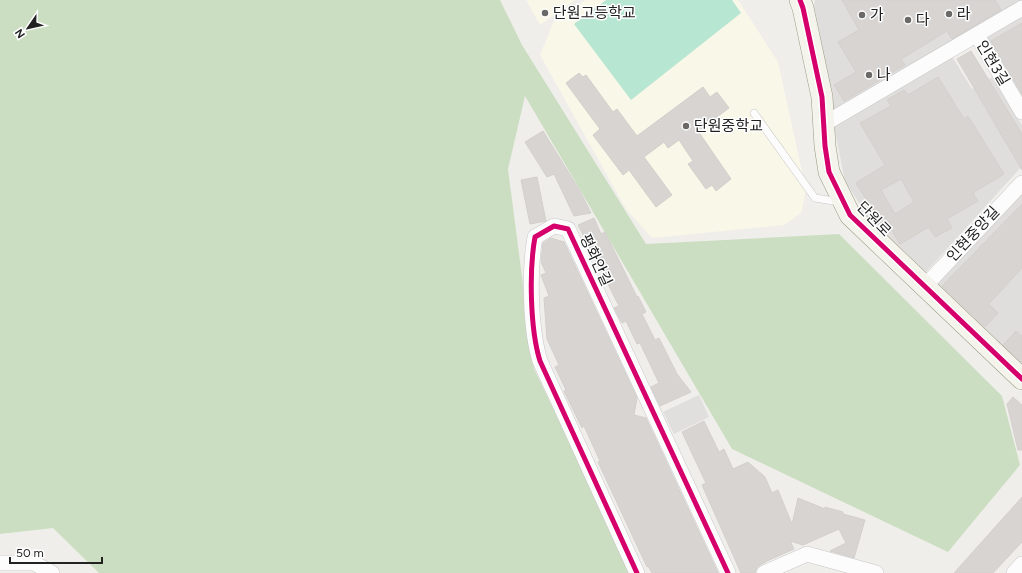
<svg xmlns="http://www.w3.org/2000/svg" width="1022" height="573" viewBox="0 0 1022 573" font-family="Figtree,'Noto Sans KR',sans-serif">
	<style>
		.residential { fill: #dfdedc }
		.education { fill: #f8f7e8 }
		.forest { fill: #cbdec1 }
		.pitch { fill: #b7e6d2 }
		.parking { fill: #e0dfde }
		.building { fill: #d7d4d2; stroke: #d3d0cc; fill-rule: evenodd }
		.lines { fill: none; stroke-linecap: round; stroke-linejoin: round }
		.lane-casing { stroke: #c9c8c7; stroke-width: 8 }
		.street-casing { stroke: #c9c8c7; stroke-width: 16 }
		.secondary-casing { stroke: #999a82; stroke-width: 22 }
		.lane { stroke: #fdfcfc; stroke-width: 7 }
		.street { stroke: #fdfcfc; stroke-width: 15 }
		.secondary { stroke: #f4f4ed; stroke-width: 21 }
		.cycleway-casing { stroke: #fff; stroke-width: 8 }
		.cycleway { stroke: #d6006c; stroke-width: 5 }
		.poi-dot { fill: #6a6968; stroke: #fff; stroke-width: 1.5 }
		.labels { text-anchor: middle; dominant-baseline: central; stroke-width: 3; stroke-linejoin: round; paint-order: stroke }
		.poi-label { font-size: 15px; fill: #222; stroke: #fff; text-anchor: start }
		.street-label { font-size: 15px; fill: #222; stroke: #fff }
	</style>
	<rect width="100%" height="100%" fill="#f0eeeb"/>
	<g class="residential">
		<polygon points="815,0 1022,0 1022,3 833,115 814,6"/>
		<polygon points="1022,14 1022,104 983,37"/>
		<polygon points="951,55 972,89 992,77 1022,125 1022,166 926,272 870,220 845,181 834,126"/>
		<polygon points="1022,192 1022,369 934,286"/>
	</g>
	<g class="education">
		<polygon points="526,0 575,0 540,25"/>
		<polygon points="586,0 738,0 778,62 806,190 801,213 784,225 652,238 626,209 540,55 554,21"/>
	</g>
	<polygon class="forest" points="0,0 500,0 522,45 646,244 839,234 1002,396 1020,465 948,552 732,449 525,96 508,169 534,369 633,573 99,573 53,528 0,534"/>
	<polygon class="pitch" points="606,0 732,0 741,13 631,100 574,24"/>
	<polygon class="parking" points="699,395 709,417 674,434 663,412"/>
	<g class="building">
		<polygon points="842,0 995,0 1001,10 952,39 947,31 901,59 905,65 844,101 834,85 856,72 838,42 859,30"/>
		<polygon points="1022,23 1022,94 991,41"/>
		<polygon points="971,51 1022,134 1022,170 957,59"/>
		<polygon points="579,73 583,77 586,75 613,112 617,109 637,136 703,87 710,97 717,92 729,108 698,131 731,179 716,191 712,185 706,189 688,164 693,161 679,140 668,148 664,142 644,157 672,195 656,207 629,170 623,175 593,135 600,129 566,83"/>
		<path d="M938 77 964 119 968 116 1004 174 973 193 978 201 947 219 952 228 935 237 929 227 900 244 886 221 882 224 856 183 885 165 860 123 891 106 887 100 904 90 908 95ZM901 179 914 202 895 214 881 190Z"/>
		<polygon points="543,131 580,191 591,213 574,216 554,174 547,177 525,142"/>
		<polygon points="537,177 546,221 530,224 521,180"/>
		<polygon points="1022,204 1022,268 989,304 998,313 985,327 942,286"/>
		<polygon points="594,218 601,234 605,232 637,297 638,296 646,312 642,314 655,340 659,338 677,374 691,392 660,406 651,387 659,383 640,343 637,344 626,321 622,323 614,308 619,306 578,225"/>
		<polygon points="551,238 564,242 637,398 634,415 646,418 718,573 652,573 648,566 647,567 598,462 600,461 584,426 582,428 564,391 566,390 555,367 559,365 547,339 544,298 549,296 541,275 546,273 541,262 543,243"/>
		<polygon points="1016,331 1022,336 1022,362 1003,345"/>
		<polygon points="1013,397 1022,405 1022,450 1018,450 1007,404"/>
		<polygon points="704,421 719,452 724,449 733,469 748,462 765,477 772,493 778,490 792,524 798,498 825,509 825,507 843,512 843,514 865,520 854,558 830,551 846,543 839,529 803,545 790,541 794,549 767,561 757,567 755,573 741,573 702,485 706,483 682,432"/>
		<polygon points="1022,497 1022,542 993,573 954,573"/>
	</g>
	<g class="lines">
		<defs>
			<polyline id="lane" points="754,113 815,198 840,202"/>
			<g id="street">
				<polyline points="977,35 1022,112"/>
				<polyline points="824,124 1022,8"/>
				<polyline points="925,286 1022,183"/>
				<polyline points="0,563 34,563 52,573"/>
				<path d="M637 573 540 361C530 329 529 270 535 237L554 226 568 229 728 573"/>
				<polyline points="764,573 807,554 876,573"/>
				<polyline points="1014,573 1022,564"/>
			</g>
			<polyline id="secondary" points="800,0 803,8 822,97 825,146 829,172 850,215 1022,379"/>
		</defs>
		<use href="#lane" class="lane-casing"/>
		<use href="#street" class="street-casing"/>
		<use href="#secondary" class="secondary-casing"/>
		<use href="#lane" class="lane"/>
		<use href="#street" class="street"/>
		<use href="#secondary" class="secondary"/>
		<defs>
			<g id="cycleway">
				<polyline points="800,0 803,8 822,97 825,146 829,172 850,215 1022,379"/>
				<path d="M637 573 540 361C530 329 529 270 535 237L554 226 568 229 728 573"/>
			</g>
		</defs>
		<use href="#cycleway" class="cycleway-casing"/>
		<use href="#cycleway" class="cycleway"/>
	</g>
	<g class="poi-dot">
		<circle cx="545" cy="13" r="4"/>
		<circle cx="949" cy="14" r="4"/>
		<circle cx="862" cy="15" r="4"/>
		<circle cx="908" cy="20" r="4"/>
		<circle cx="869" cy="75" r="4"/>
		<circle cx="686" cy="126" r="4"/>
	</g>
	<g class="labels">
		<g class="poi-label">
			<text x="553" y="13">단원고등학교</text>
			<text x="957" y="14">라</text>
			<text x="870" y="15">가</text>
			<text x="916" y="20">다</text>
			<text x="877" y="75">나</text>
			<text x="694" y="126">단원중학교</text>
		</g>
		<g class="street-label">
			<text transform="translate(993 63) rotate(59)">인현3길</text>
			<text transform="translate(874 219) rotate(46)">단원로</text>
			<text transform="translate(973 234) rotate(-47)">인현중앙길</text>
			<text transform="translate(596 260) rotate(65)">평화안길</text>
		</g>
	</g>
	<g transform="translate(28 28) rotate(236)" stroke="#ffffff" stroke-width="3" paint-order="stroke">
	<path d="M0-3L7 15L0 10L-7 15Z" fill="#222222"/>
	<text y="-6" font-size="11" font-weight="bold" text-anchor="middle" fill="#222222">N</text>
	</g>
	<path d="M10 557v6h92v-6" fill="none" stroke="#222222" stroke-width="2"/>
	<text x="16" y="557" font-size="12" fill="#222222" stroke="#ffffff" stroke-width="3" paint-order="stroke">50 m</text>
</svg>
